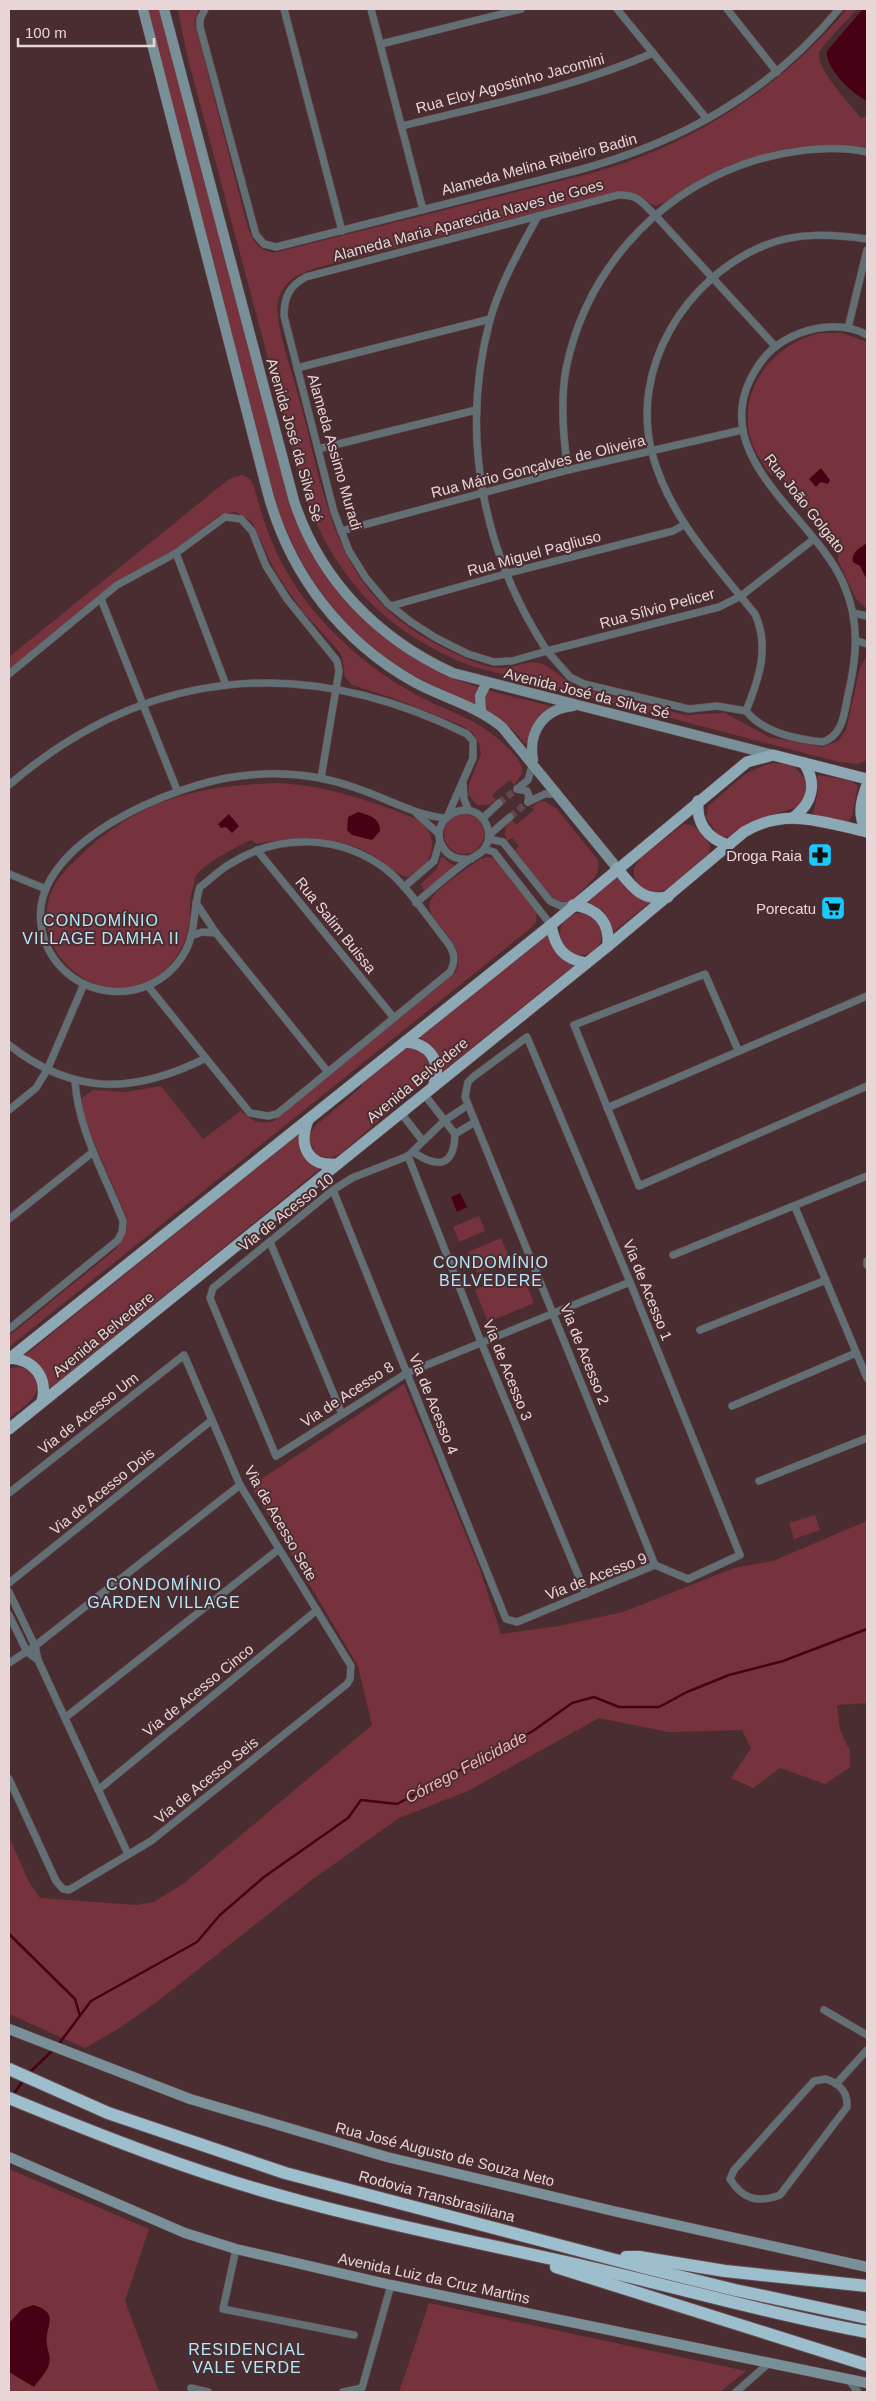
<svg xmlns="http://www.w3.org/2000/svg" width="876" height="2401" viewBox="0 0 876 2401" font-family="Helvetica,sans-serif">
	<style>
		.green { fill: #77333d }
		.water { fill: #480015 }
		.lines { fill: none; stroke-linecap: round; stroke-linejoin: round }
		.stream { stroke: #480015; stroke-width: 2.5 }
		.street-tunnel { stroke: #624649; stroke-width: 7; stroke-dasharray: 7 3.5; stroke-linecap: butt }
		.street-casing { stroke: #664b4e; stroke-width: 8 }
		.secondary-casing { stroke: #664b4e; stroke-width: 11 }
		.primary-casing { stroke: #664b4e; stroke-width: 12 }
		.highway-casing { stroke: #664b4e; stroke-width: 14 }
		.street { stroke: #627076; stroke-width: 7 }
		.secondary { stroke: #7a9099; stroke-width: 10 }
		.primary { stroke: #8ca9b5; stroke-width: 11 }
		.highway { stroke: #9dbfcd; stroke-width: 12 }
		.labels { text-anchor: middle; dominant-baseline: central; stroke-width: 4; stroke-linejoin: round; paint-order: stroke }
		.street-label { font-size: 15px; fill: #e8d5d6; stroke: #4a2d30 }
		.poi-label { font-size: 15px; fill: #e8d5d6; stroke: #4a2d30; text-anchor: end }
		.neighbourhood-label { font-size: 16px; letter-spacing: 1px; fill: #b4e8fc; stroke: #4a2d30 }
		.water-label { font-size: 16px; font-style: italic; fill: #f5b2b8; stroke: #4a2d30 }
	</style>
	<rect width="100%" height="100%" fill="#4a2d30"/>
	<g class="green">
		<path d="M148 9H162L289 503C316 582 377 646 453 678 484 691 519 698 551 706 537 717 530 728 526 745 493 705 462 701 419 678 343 638 298 571 272 493Z"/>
		<path d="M178 9H199L195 20 196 28 248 228C253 241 258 250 273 253L588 174C689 147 780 89 847 9H857C850 17 822 45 819 53 815 68 852 106 861 118L867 116V147C810 143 759 150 708 175 691 184 676 199 658 205 645 205 639 191 620 191L323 266C299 273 281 280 277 307 279 339 294 377 302 409 329 515 338 597 448 650 463 657 484 668 501 668 515 668 529 659 542 664 556 670 565 682 580 688L685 715 725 713 769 737 823 747 838 741 846 730 860 668 867 655V760L858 764 839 762 471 666C386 632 338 582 305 497L186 51Z"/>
		<path d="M820 333H842L867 342V609L856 599 838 560 839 551 838 548 781 476 770 474C763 463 755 453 751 440 736 390 773 344 820 333Z"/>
		<path d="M242 475 250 479 253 484C259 503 264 524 272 542 298 606 354 660 413 693 452 715 478 716 511 751 517 758 523 764 522 774L514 785 510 780 492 795 496 800 489 805H477L468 794 469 784 481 754 479 743 473 733 461 725 393 698 352 685 345 677 342 657 339 651 303 612 287 589 275 571 252 522 236 512 220 515 173 551 122 579 9 669V657L229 479Z"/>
		<path d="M773 763 793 765 807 781 806 795 798 807 754 820 730 837 719 836 706 818 708 806C732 788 741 770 773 763Z"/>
		<polygon points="819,775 852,781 858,786 852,816 848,822 815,816 813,814 818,792 817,777"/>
		<path d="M279 783C328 786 371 801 417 819 441 834 435 867 408 877 394 874 382 860 369 853 333 834 295 837 257 844L251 840C239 845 201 865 195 877 194 880 195 883 194 885 187 904 192 908 189 925 184 950 169 973 145 983 95 1005 35 955 48 902 52 883 66 869 80 856 138 799 200 785 279 783Z"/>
		<path d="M544 801 556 808 598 860C600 873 595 878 586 886 581 891 575 899 568 901 550 907 525 864 514 851L519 846 512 838 507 841C503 832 505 826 512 820L516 825 534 810 532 807 539 802Z"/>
		<circle cx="464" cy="834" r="20"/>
		<path d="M684 824C696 823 704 836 710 845L709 855C691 870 651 916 634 877V868L640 858Z"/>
		<polygon points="442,856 451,864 458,866 424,891 421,884 436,870"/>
		<path d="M489 857 496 859 537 911 536 922 532 927 9 1347V1336L116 1249 126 1233 127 1219 80 1109 82 1098 93 1090 125 1092 161 1086 203 1139 241 1111C251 1121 260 1125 274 1121L455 973C473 940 417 921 432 898 441 885 467 869 480 859Z"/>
		<path d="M617 876 632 894 649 903 612 933C611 917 601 906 586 902Z"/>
		<circle cx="581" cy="934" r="21"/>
		<path d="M549 931C552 950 558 956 575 965L441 1072C441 1055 434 1043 417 1037Z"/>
		<polygon points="410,1047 426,1053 432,1067 425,1081 340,1154 330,1158 316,1155 310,1141 310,1134 316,1125 358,1090 369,1076 405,1049"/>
		<path d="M300 1133C297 1150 306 1161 320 1169L48 1390C46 1373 41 1363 24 1356Z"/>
		<polygon points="479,1216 485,1231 459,1242 453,1227"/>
		<polygon points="501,1238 510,1259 477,1273 468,1252"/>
		<polygon points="521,1271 534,1303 488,1322 475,1290"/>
		<path d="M17 1367C24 1367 30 1370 34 1376 46 1395 22 1407 9 1418V1369Z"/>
		<polygon points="404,1384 479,1567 501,1634 559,1626 623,1612 734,1568 773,1561 867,1521 867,1703 837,1705 840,1730 850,1751 850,1767 825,1784 780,1768 753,1788 731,1778 751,1748 742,1730 668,1732 599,1718 468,1791 399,1818 313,1879 158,2001 118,2029 85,2048 9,2014 9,1837 29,1882 40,1898 136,1905 154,1902 183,1884 372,1725 358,1666 251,1486"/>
		<polygon points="815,1515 820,1530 794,1539 789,1523"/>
		<polygon points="9,2169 149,2229 125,2301 159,2392 9,2392"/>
		<polygon points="429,2303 746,2371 720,2392 399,2392"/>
	</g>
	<g class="water">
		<path d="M863 9H867V101C852 94 825 68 827 51Z"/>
		<polygon points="821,468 830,480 828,484 821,482 816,487 809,479"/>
		<path d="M867 543V580L860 566 853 562C851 552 860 548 867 543Z"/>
		<path d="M358 812C369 815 380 818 380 831L372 840 352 835 347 830 348 817Z"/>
		<polygon points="229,814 239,826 232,833 226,827 221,828 218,824"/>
		<polygon points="460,1193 467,1207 457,1212 451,1197"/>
		<path d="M33 2305C62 2313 44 2326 47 2345 48 2352 51 2357 49 2364 47 2372 39 2380 34 2387L9 2372V2323L22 2309Z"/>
	</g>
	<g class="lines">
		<g class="stream">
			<polyline points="9,1934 75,1999 80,2016"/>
			<polyline points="58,2045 91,2001 197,1942 220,1915 264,1877 348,1818 361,1800 397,1804 533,1731 572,1703 594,1697 619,1707 659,1707 687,1692 729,1675 783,1661 867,1629"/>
			<polyline points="29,2073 54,2049"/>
			<polyline points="13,2095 24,2079"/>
		</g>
		<g class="street-tunnel">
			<polyline points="499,803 517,789"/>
			<polyline points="510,817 528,802"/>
		</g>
		<defs>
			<g id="street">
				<path d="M205 9 200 19V27L256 235 264 244 276 247 575 171C680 143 769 94 839 9"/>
				<polyline points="284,9 342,231"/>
				<polyline points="371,9 423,210"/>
				<polyline points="617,9 707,119"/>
				<polyline points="727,9 777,72"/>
				<polyline points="381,44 521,9"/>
				<path d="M402 126C486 105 573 88 653 53"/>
				<path d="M538 216C520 249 500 284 490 320 459 435 483 553 547 651L719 607 741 596 814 539"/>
				<polyline points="848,328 867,250"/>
				<path d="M775 346 655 215C641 202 638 194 618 195L306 277C289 286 284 297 284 316L334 512 349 551 366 578 387 603 411 622 436 638 468 654 494 662 512 661 547 651 570 677 584 684 689 709 717 706 746 711C764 733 795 739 823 742 843 735 844 714 848 695 857 657 860 622 844 585 817 519 711 461 750 380 760 360 771 347 791 337 813 326 844 322 867 335"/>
				<polyline points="297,368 490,319"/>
				<polyline points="318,449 476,410"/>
				<path d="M568 470C563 437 560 402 566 369 585 274 653 196 744 164 782 151 828 144 867 152"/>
				<polyline points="341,531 568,470 742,430"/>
				<polyline points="176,553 226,685"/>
				<polyline points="101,599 177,790"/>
				<polyline points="391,606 505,574 673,531 684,525"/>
				<polyline points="853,613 867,616"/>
				<polyline points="858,641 867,644"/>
				<polyline points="9,674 117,585 176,553 225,517 241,519 252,531 266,566 287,599 337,661 339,671 321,778"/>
				<path d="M746 711C759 679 770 647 755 614 715 564 669 517 652 453 630 368 685 279 763 246 796 232 832 234 867 239"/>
				<polyline points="463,784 464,799 468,809"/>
				<path d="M9 785C147 666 305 654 467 734L473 741V758L448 815"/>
				<polyline points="517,789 528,780 533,763"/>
				<polyline points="517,789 527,791 529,796 528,802"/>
				<polyline points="528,802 545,794 558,794"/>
				<polyline points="417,814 439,834"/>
				<polyline points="483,818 499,803"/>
				<polyline points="489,835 510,817"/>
				<polyline points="489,839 503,842 550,901 561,906 573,905"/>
				<polyline points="484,849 494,852 551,925"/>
				<polyline points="257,850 394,1018"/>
				<polyline points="9,874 46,889"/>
				<polyline points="404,887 434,861 440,841"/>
				<polyline points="196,903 216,933 328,1072"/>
				<path d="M416 903C434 888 451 872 470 859 475 856 481 854 485 848 489 841 490 833 487 826 474 792 423 819 444 849 450 858 460 860 471 859"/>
				<polyline points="191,936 202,932 216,933"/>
				<path d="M148 986 250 1113 268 1116 277 1114 450 972C456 960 455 954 448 943 430 921 409 888 387 870 340 834 279 833 230 864 219 870 210 880 200 887 193 907 196 931 186 950 150 1017 51 999 41 924 30 842 177 783 240 776 279 771 320 775 356 788 386 798 414 815 445 818"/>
				<path d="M9 1045C74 1096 134 1094 206 1058"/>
				<polyline points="738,1050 705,974 574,1025 639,1186 867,1086"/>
				<polyline points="468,1105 444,1121 408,1156 352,1178 333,1190 213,1288 210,1298 212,1303 276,1456 407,1373 630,1282"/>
				<polyline points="607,1108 867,996"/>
				<polyline points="9,1110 36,1088 47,1070 84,984"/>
				<polyline points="401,1113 422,1140"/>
				<polyline points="455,1134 475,1122"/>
				<path d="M413 1152C437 1168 454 1168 455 1134L424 1094"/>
				<polyline points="408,1156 481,1342 586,1594"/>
				<polyline points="333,1190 506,1619 517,1622 655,1565 688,1579 740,1555 630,1282 527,1037 473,1077 468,1082 465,1097 655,1565"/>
				<polyline points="795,1207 867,1378"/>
				<polyline points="9,1219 93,1152"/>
				<polyline points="270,1242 342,1414"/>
				<polyline points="673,1255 867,1176"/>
				<polyline points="867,1261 867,1265"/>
				<path d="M9 1329 118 1240 122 1232 123 1221C105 1175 78 1130 75 1081"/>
				<polyline points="700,1330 826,1280"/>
				<polyline points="732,1406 856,1353"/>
				<polyline points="759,1481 867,1438"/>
				<polyline points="9,1493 184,1355 240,1485 351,1666 350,1679 347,1684 151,1841 69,1890 63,1889 56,1881 9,1779"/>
				<polyline points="9,1583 212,1420"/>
				<polyline points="9,1592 35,1646 38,1660 128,1854"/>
				<polyline points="9,1615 27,1652 38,1660"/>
				<polyline points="9,1663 35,1646 240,1485"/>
				<polyline points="66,1717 279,1549"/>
				<polyline points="98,1790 317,1610"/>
				<polyline points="824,2010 867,2035"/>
				<path d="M826 2079C840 2084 848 2092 847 2107L780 2195C758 2203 743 2200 730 2179L734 2170 814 2081Z"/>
				<polyline points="837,2083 867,2050"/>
				<polyline points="236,2249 223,2309 354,2335"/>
				<polyline points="848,2379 858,2392"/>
				<polyline points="191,2388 208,2392"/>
				<polyline points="343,2392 362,2388 391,2285"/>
				<polyline points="736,2392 769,2363"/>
			</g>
			<g id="secondary">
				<path d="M143 9 268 494C290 574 341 641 414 682 443 698 477 706 502 727L617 868"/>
				<path d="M164 9 294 501C320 580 378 639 453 673L773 755"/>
				<polyline points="481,712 480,696 487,682"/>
				<path d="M533 760C528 732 543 709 573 706"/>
				<polyline points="9,2029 190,2099 387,2157 613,2211 867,2267"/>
				<polyline points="9,2157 185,2233 236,2249 391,2285 867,2383"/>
			</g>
			<g id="primary">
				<path d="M698 801C696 823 707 838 728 845"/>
				<path d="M794 817C813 802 817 783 804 763"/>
				<path d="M867 832C857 815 861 801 867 785"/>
				<path d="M617 868C632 887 642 902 668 897"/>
				<path d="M573 905C597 908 610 922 608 946"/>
				<path d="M551 925C555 947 563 959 586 963"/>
				<path d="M405 1042C429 1043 442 1061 434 1084"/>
				<path d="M308 1120C298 1146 308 1167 337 1164"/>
				<path d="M10 1358C35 1360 48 1378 42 1402"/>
				<polyline points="9,1359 551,925 747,762 773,755 867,779"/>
				<path d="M9 1429 608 946 744 832C785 807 824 822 867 832"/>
			</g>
			<g id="highway">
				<polyline points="9,2069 108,2113 285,2173 646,2268 735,2290 867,2318"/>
				<path d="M9 2098C104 2137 200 2175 300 2201 395 2227 492 2245 588 2267 681 2288 773 2315 867 2332"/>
				<polyline points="626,2257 639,2257 725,2271 867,2286"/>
				<polyline points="556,2267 867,2365"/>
			</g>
		</defs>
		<use href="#street" class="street-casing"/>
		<use href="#secondary" class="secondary-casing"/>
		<use href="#primary" class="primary-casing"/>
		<use href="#highway" class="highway-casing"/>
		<use href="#street" class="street"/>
		<use href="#secondary" class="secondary"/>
		<use href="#primary" class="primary"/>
		<use href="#highway" class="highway"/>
	</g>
	<defs>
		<symbol id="pharmacy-square" viewBox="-11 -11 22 22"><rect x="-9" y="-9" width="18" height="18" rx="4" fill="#17cafb" stroke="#4a2d30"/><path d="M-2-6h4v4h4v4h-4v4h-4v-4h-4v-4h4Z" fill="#111"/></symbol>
		<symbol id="supermarket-square" viewBox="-11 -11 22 22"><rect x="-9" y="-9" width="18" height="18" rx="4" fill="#17cafb" stroke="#4a2d30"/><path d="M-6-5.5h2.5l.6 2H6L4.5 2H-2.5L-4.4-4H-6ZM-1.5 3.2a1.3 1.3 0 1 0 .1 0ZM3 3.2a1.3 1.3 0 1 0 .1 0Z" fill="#111"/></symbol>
	</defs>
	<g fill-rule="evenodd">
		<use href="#pharmacy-square" x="806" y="841" width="28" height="28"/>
		<use href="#supermarket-square" x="819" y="894" width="28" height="28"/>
	</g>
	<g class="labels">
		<g class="street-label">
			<text transform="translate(510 83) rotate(-15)">Rua Eloy Agostinho Jacomini</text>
			<text transform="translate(539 164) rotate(-15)">Alameda Melina Ribeiro Badin</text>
			<text transform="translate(468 220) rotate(-15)">Alameda Maria Aparecida Naves de Goes</text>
			<text transform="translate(295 440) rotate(74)">Avenida José da Silva Sé</text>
			<text transform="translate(335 452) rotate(74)">Alameda Assimo Muradi</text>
			<text transform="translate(538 466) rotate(-14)">Rua Mário Gonçalves de Oliveira</text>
			<text transform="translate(805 503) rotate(52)">Rua João Golgato</text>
			<text transform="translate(534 553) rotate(-15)">Rua Miguel Pagliuso</text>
			<text transform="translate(657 608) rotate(-15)">Rua Sílvio Pelicer</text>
			<text transform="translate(587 693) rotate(14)">Avenida José da Silva Sé</text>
			<text transform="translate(336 925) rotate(51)">Rua Salim Buissa</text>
			<text transform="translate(417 1080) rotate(-39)">Avenida Belvedere</text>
			<text transform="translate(286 1212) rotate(-38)">Via de Acesso 10</text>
			<text transform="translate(648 1290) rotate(68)">Via de Acesso 1</text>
			<text transform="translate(103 1334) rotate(-39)">Avenida Belvedere</text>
			<text transform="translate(585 1354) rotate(68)">Via de Acesso 2</text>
			<text transform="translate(508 1370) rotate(68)">Via de Acesso 3</text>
			<text transform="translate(347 1394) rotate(-33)">Via de Acesso 8</text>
			<text transform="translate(434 1404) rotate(68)">Via de Acesso 4</text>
			<text transform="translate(88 1413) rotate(-38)">Via de Acesso Um</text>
			<text transform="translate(102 1491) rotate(-39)">Via de Acesso Dois</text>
			<text transform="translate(281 1523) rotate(60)">Via de Acesso Sete</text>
			<text transform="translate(596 1576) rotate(-21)">Via de Acesso 9</text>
			<text transform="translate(198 1690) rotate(-39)">Via de Acesso Cinco</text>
			<text transform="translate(206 1780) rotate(-39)">Via de Acesso Seis</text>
			<text transform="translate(445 2154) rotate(14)">Rua José Augusto de Souza Neto</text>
			<text transform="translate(437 2196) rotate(15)">Rodovia Transbrasiliana</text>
			<text transform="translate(434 2278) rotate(12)">Avenida Luiz da Cruz Martins</text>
		</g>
		<g class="poi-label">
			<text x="802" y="855">Droga Raia</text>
			<text x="816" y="908">Porecatu</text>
		</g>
		<g class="neighbourhood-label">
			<text x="101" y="920">CONDOMÍNIO<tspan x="101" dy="18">VILLAGE DAMHA II</tspan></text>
			<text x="491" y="1262">CONDOMÍNIO<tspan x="491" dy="18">BELVEDERE</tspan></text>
			<text x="164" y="1584">CONDOMÍNIO<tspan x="164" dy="18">GARDEN VILLAGE</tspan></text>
			<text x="247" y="2349">RESIDENCIAL<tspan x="247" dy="18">VALE VERDE</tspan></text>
		</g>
		<g class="water-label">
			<text transform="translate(466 1767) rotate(-28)">Córrego Felicidade</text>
		</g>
	</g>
	<rect width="876" height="2401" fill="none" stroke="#e8d5d6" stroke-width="20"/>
	<path d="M18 38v8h136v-8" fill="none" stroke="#e8d5d6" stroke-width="2.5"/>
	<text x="25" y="38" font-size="15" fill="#e8d5d6" stroke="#4a2d30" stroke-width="4" paint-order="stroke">100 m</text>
</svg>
